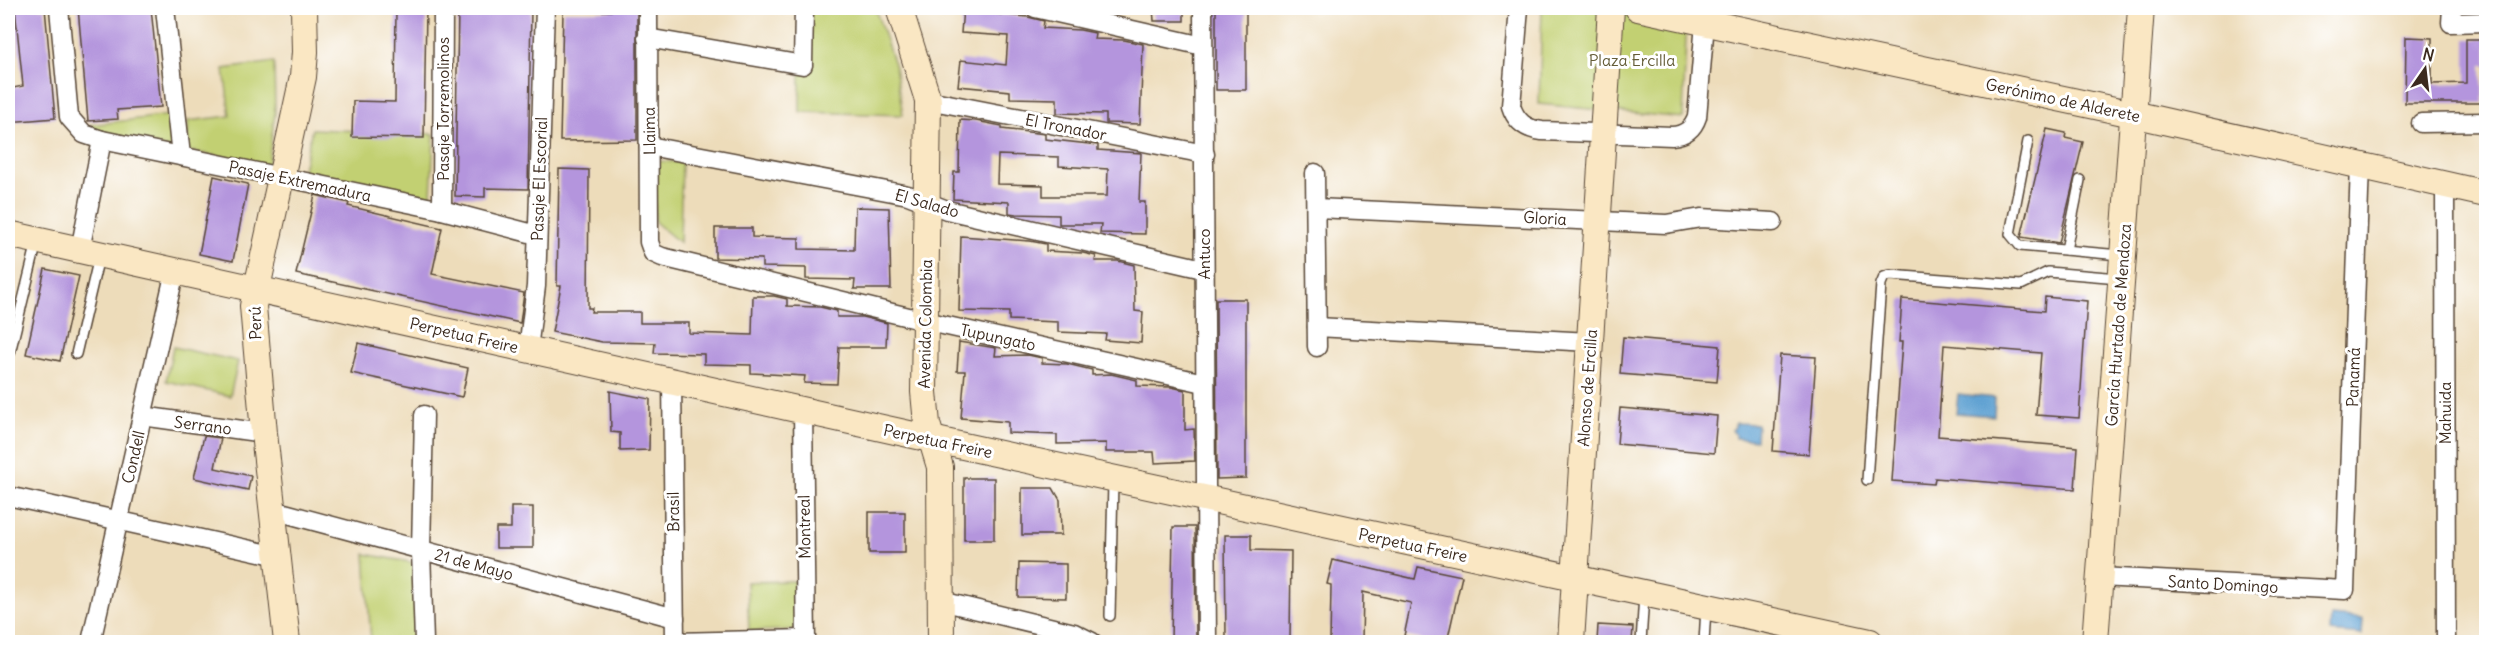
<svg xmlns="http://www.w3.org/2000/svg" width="2494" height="650" viewBox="0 0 2494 650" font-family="Delius,sans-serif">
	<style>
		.green { fill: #c2d072; stroke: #7e7d48; stroke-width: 1.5 }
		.water { fill: #5ea1d2; stroke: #4c6678; stroke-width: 1.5 }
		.building { fill: #b495dd; fill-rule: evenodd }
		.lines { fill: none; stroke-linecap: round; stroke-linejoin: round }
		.lane-casing { stroke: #564535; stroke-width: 12 }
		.street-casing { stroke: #564535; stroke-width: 21 }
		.secondary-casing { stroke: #564535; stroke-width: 28 }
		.lane { stroke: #fff; stroke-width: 9 }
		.street { stroke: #fff; stroke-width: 18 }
		.secondary { stroke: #fae7c3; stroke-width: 26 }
		.labels { text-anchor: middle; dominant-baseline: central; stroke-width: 6; stroke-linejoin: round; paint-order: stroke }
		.park-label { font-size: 16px; fill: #645c37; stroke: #fff }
		.street-label { font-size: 16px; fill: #3b2a1e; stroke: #fff }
	</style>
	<rect width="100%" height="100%" fill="#fff"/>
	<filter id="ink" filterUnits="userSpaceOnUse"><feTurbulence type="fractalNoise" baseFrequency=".0167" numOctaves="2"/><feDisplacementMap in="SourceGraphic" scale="12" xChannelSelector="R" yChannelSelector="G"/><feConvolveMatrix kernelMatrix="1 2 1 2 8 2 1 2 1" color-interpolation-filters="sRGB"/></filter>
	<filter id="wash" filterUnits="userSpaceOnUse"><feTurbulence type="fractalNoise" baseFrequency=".008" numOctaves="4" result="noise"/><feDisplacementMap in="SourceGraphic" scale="24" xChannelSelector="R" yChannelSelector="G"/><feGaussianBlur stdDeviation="1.35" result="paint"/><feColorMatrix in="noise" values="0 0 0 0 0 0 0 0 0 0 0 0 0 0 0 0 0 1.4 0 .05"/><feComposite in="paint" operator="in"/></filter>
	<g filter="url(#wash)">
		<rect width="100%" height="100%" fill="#eddcba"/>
		<g class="green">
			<polygon points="810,8 875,8 895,67 903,115 800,112 800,72 809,72"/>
			<polygon points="1542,8 1687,8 1683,118 1539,104"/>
			<polygon points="274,62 275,113 268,165 188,151 188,121 230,116 224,69"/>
			<polygon points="169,115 173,149 100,134 90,125"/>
			<polygon points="312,129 434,134 431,196 302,174"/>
			<polygon points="654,161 682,162 680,243 655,222"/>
			<polygon points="173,347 238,361 230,396 166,381"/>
			<polygon points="365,554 415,563 417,642 371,642"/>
			<polygon points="795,581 796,630 749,631 747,582"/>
		</g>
		<g class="water">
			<polygon points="1958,394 1995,398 1994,416 1956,413"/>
			<polygon points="1735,423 1757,424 1756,440 1735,438 1735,434 1732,430 1735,427"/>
			<polygon points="2331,616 2363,619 2362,635 2330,632"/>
		</g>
		<g id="blocks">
			<g class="building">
				<polygon points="15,8 45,8 55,118 8,122 8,89 23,86"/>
				<polygon points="78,8 151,8 161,107 117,110 118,119 88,121"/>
				<polygon points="396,8 426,8 424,138 352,137 353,101 395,102"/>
				<polygon points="458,8 531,9 528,189 485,188 485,197 455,196"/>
				<polygon points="611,8 637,8 637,140 560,141 563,11 611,11"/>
				<polygon points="963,8 996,9 995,14 1028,17 1044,21 1043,28 1080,30 1095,33 1094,39 1124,40 1143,44 1140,124 1106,123 1106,114 1057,113 1057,99 1010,98 1010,91 958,86 961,60 1006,65 1008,36 961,33"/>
				<polygon points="1153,8 1184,8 1184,21 1154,21"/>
				<rect x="1216" y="8" width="30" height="82"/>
				<polygon points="2406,37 2432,38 2432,84 2466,83 2466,39 2487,39 2487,65 2482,65 2483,103 2405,103"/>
				<path d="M960 120 976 121 1002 126V129L1045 134V139L1098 145V150L1141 153 1139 202H1145V234L1100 233 1101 224H1059V215L1016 214 1009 213V202L953 199 954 172H959ZM998 155 1059 157V166L1108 169 1107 196H1043V185L997 184Z"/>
				<polygon points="2047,129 2066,133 2065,138 2083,142 2059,243 2021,237"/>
				<polygon points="559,169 589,170 588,308 592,308 591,312 640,312 640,323 689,323 689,333 752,335 753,296 774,296 787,299 787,306 820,307 837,311 837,317 862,317 887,323 886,347 839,347 837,384 804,383 805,376 751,373 751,365 704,364 704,354 654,353 655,343 602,342 552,332 561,286 557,286"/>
				<polygon points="214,176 248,184 233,261 199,254"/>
				<polygon points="315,195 349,203 348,206 442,228 432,274 524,293 520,323 296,274"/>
				<polygon points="855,207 889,208 891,289 854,289 855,280 806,279 806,268 762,267 762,259 715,258 715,228 752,228 752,237 799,238 799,249 854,250"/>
				<polygon points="961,236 1030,241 1046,244 1046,251 1083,253 1096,256 1095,261 1118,261 1134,265 1135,311 1143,312 1141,343 1105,340 1106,334 1058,332 1058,322 1009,320 1009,312 959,311"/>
				<polygon points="45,269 79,276 60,361 26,354"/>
				<polygon points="2045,297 2087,301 2079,418 2036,415 2041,353 1944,345 1938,436 2078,447 2075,489 1935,478 1934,484 1892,481 1902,342 1899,342 1902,299 2044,311"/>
				<polygon points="1216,299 1246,299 1246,478 1217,479"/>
				<polygon points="1623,337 1720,346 1717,382 1620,374"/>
				<polygon points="959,342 996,348 995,356 1028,355 1042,358 1042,363 1067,364 1092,370 1092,375 1111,374 1137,380 1137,386 1171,387 1185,390 1185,430 1194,429 1195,461 1155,463 1154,452 1106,452 1106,443 1057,444 1057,435 1008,433 1008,422 961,418 965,371 957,371"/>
				<polygon points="358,343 468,368 462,397 351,373"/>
				<polygon points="1780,355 1816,357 1809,454 1773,451"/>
				<polygon points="610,391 650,399 649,450 620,451 620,433 611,432"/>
				<polygon points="1620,408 1717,416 1714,453 1617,444"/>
				<polygon points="204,436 221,438 215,468 251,476 248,490 194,478"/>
				<rect x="964" y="478" width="30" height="62"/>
				<polygon points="1022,488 1053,488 1060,500 1061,535 1022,535"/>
				<polygon points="511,507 533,507 533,548 496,548 496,528 511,528"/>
				<rect x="869" y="512" width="36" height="41"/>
				<polygon points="1173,527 1195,527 1196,642 1171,642"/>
				<polygon points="1225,535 1251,535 1251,550 1291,551 1290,642 1261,642 1261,639 1226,639"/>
				<polygon points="1333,560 1415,579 1418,567 1462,576 1447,642 1434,642 1404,636 1411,603 1363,592 1362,642 1330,642 1331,585 1327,584"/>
				<polygon points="1019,563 1066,564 1066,598 1018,597"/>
				<polygon points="1598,625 1633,627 1632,642 1597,642"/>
			</g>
		</g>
	</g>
	<g filter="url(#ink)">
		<use href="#blocks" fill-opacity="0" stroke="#564535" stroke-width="1.5"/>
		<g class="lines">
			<defs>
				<g id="lane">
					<polyline points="2028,141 2010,234 2020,246 2120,255"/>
					<polyline points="2066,250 2080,180"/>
					<polyline points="10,353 37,242"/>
					<polyline points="76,354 99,257"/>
					<polyline points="1867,480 1881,284 1884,277 1890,275 2021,285 2048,272 2119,278"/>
					<polyline points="1110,616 1113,482"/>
					<polyline points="1641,642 1644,595"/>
					<polyline points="1704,642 1706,608"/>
				</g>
				<g id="street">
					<polyline points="59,8 69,117 84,134 102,140 442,210 537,235"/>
					<polyline points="165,8 181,156"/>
					<polyline points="648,8 649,242 653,253 662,257 925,321 1204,383"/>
					<polyline points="1035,8 1203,46"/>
					<polyline points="1203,8 1207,642"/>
					<path d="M1519 8 1511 106C1516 122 1526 129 1542 131L1672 136C1685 135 1693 129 1697 117L1705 23"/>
					<polyline points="2452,8 2451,23 2486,22"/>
					<polyline points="647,38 803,65 804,8"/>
					<polyline points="928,100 1205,154"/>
					<polyline points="2421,123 2486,122"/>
					<polyline points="649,146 908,195 947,210 1203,269"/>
					<polyline points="1315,173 1317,347"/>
					<polyline points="2445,184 2446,642"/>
					<polyline points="1316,208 1666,224 1701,218 1773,222"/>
					<polyline points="442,210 443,8"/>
					<polyline points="80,250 102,140"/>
					<polyline points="1317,327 1590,342"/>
					<polyline points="528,349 536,286 545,8"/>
					<polyline points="672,381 675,642"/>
					<polyline points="803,411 806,642"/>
					<polyline points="142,416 264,433"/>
					<polyline points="8,496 278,556"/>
					<polyline points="273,510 675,618"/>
					<polyline points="2100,577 2345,590 2360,165"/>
					<polyline points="941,601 1074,633 1092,642"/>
					<polyline points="91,642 175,271"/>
					<polyline points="424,642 421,550 424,415"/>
					<polyline points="675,642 806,639"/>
				</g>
				<g id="secondary">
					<polyline points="899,8 928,100 924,392 927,424 940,467 941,642"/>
					<polyline points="1638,8 2133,114 2486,194"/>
					<polyline points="8,234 954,444 1870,642"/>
					<polyline points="287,642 264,433 253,306 303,77 305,52 304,8"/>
					<polyline points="1571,642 1611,8"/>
					<polyline points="2095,642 2141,8"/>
				</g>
			</defs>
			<use href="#lane" class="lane-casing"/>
			<use href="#street" class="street-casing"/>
			<use href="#secondary" class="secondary-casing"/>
			<use href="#lane" class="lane"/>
			<use href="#street" class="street"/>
			<use href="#secondary" class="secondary"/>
		</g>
	</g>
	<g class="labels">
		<g class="park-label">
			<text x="1632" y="60">Plaza Ercilla</text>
		</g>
		<g class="street-label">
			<text transform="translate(2063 100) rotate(12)">Gerónimo de Alderete</text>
			<text transform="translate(443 109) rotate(-90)">Pasaje Torremolinos</text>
			<text transform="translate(1066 127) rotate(11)">El Tronador</text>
			<text transform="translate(649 131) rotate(-91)">Llaima</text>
			<text transform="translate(539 179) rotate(-88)">Pasaje El Escorial</text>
			<text transform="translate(300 181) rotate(12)">Pasaje Extremadura</text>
			<text transform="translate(927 203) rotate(16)">El Salado</text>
			<text transform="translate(1545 218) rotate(3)">Gloria</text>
			<text transform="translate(1204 254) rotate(-90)">Antuco</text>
			<text transform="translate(255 323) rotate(-91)">Perú</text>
			<text transform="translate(925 324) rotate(-89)">Avenida Colombia</text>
			<text transform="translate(2118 325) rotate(-86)">García Hurtado de Mendoza</text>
			<text transform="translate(464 335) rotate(13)">Perpetua Freire</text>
			<text transform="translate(998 337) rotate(12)">Tupungato</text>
			<text transform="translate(2353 377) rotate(-88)">Panamá</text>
			<text transform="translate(1587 388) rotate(-86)">Alonso de Ercilla</text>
			<text transform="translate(2445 413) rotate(-90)">Mahuida</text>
			<text transform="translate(203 425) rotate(7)">Serrano</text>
			<text transform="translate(938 441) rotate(12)">Perpetua Freire</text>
			<text transform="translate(133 457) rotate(-77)">Condell</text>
			<text transform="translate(673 512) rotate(-91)">Brasil</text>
			<text transform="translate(804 527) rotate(-91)">Montreal</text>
			<text transform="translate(1413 545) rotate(12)">Perpetua Freire</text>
			<text transform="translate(474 564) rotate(15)">21 de Mayo</text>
			<text transform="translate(2223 584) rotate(3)">Santo Domingo</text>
		</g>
	</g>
	<rect width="2494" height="650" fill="none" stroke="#fff" stroke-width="30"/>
	<g transform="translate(2425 69) rotate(14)" stroke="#ffffff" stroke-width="4.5" paint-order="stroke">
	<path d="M0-4.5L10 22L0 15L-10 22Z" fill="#3b2a1e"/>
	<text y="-9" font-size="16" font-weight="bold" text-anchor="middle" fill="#3b2a1e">N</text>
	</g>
</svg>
